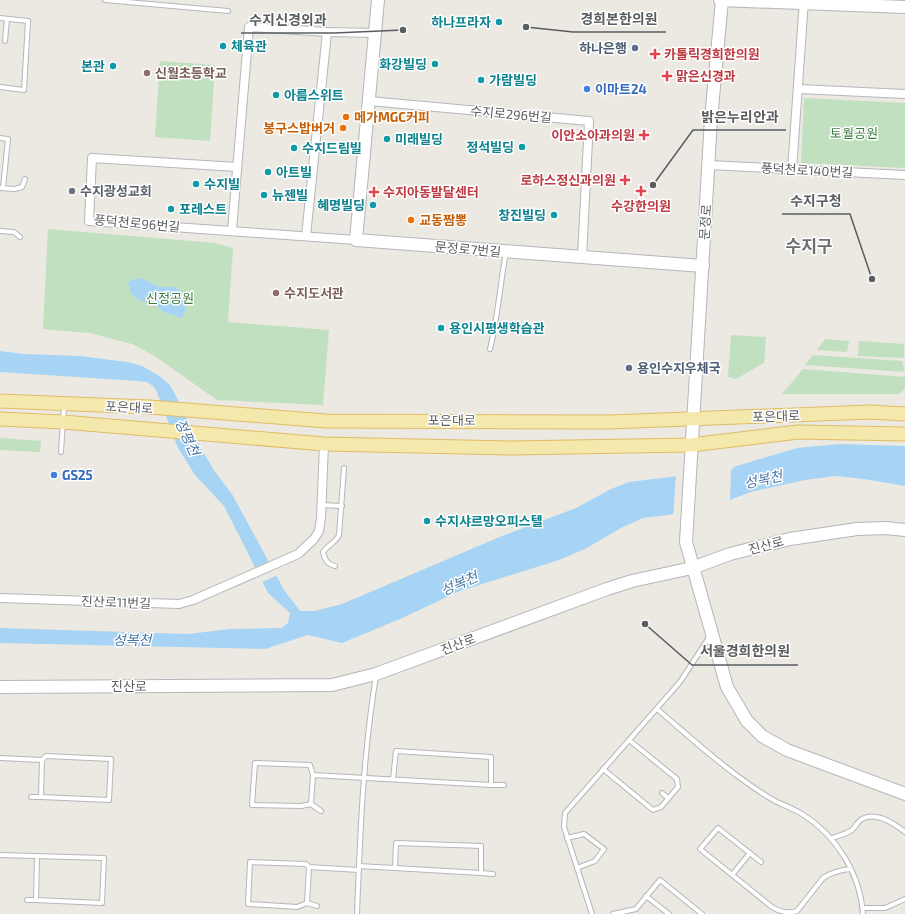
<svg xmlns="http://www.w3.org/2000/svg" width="905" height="914" viewBox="0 0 905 914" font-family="'Exo 2','Noto Sans KR',sans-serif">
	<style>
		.green { fill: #c0e0c0 }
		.water { fill: #a7d4f5 }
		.pier { fill: #ebe9e1 }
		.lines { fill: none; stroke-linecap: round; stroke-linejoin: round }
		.lane-casing { stroke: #b4b7ba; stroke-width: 6 }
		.street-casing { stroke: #b4b7ba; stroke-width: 10 }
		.secondary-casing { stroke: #b3b6ba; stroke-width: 14 }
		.primary-casing { stroke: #e0bc65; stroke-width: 15 }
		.lane { stroke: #fff; stroke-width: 4 }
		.street { stroke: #fff; stroke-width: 8 }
		.secondary { stroke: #fff; stroke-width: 12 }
		.primary { stroke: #f5e8ac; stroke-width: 13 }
		.culture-dot { fill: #0f9aa8; stroke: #fff; stroke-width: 1.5 }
		.service-dot { fill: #5c6f8a; stroke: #fff; stroke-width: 1.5 }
		.health-dot { fill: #e0444e; stroke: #fff; stroke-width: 1.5 }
		.education-dot { fill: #8d6e63; stroke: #fff; stroke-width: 1.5 }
		.shop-dot { fill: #3f7fe0; stroke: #fff; stroke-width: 1.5 }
		.food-dot { fill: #e8710a; stroke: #fff; stroke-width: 1.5 }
		.worship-dot { fill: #6b7280; stroke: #fff; stroke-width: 1.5 }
		.labels { text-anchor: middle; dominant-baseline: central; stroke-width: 3; stroke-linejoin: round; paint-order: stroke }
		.culture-label { font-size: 13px; font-weight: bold; fill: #0d838f; stroke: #fff; text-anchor: start }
		.service-label { font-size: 13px; font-weight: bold; fill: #4e5e75; stroke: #fff; text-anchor: end }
		.health-label { font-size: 13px; font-weight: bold; fill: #be3a42; stroke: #fff; text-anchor: start }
		.education-label { font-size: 13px; font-weight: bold; fill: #785e54; stroke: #fff; text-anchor: start }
		.shop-label { font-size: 13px; font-weight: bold; fill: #366cbe; stroke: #fff; text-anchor: start }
		.street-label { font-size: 13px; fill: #5a5d60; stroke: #fff }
		.food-label { font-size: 13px; font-weight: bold; fill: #c56008; stroke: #fff; text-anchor: start }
		.park-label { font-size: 13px; fill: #3d7c3f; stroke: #fff }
		.worship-label { font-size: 13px; font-weight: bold; fill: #5b616d; stroke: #fff; text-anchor: start }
		.water-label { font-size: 14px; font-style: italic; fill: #4876a4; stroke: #fff }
		.district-label { font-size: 17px; font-weight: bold; fill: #6b6f72; stroke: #fff }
		.leader { fill: none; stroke: #5a5d60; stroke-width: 1.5 }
		.callout-dot { fill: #5a5d60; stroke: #fff; stroke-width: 1.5 }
		.callout-label { font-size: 14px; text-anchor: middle; font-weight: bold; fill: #5a5d60; stroke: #fff; stroke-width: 3; stroke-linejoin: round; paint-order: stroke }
	</style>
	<rect width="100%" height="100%" fill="#ebe9e1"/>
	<g class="green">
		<polygon points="160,61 215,65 210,141 155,137"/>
		<polygon points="804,98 905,103 905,168 801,163"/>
		<polygon points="48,229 215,243 233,248 228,322 329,330 323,405 217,400 153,355 132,344 90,333 43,329"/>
		<polygon points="731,335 766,337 764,363 736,379 728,377"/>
		<polygon points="825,339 849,341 847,352 817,350"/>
		<polygon points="859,341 904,344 904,358 858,356"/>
		<polygon points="813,355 902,361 905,372 805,365"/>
		<polygon points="803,369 905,377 905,389 899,394 782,394"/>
		<polygon points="0,438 41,441 40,452 0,450"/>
	</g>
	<g class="water">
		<path d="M142 278 159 287H173L181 291C185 300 189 310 181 318L162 311 154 303 138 300 131 293 128 283 134 279Z"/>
		<polygon points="0,351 24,354 80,356 127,362 142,366 158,375 169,384 174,392 202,450 215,472 232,494 284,590 300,611 314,611 342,604 502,536 576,508 611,489 629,482 720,471 797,448 839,444 905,446 905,486 864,479 835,476 805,480 751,492 700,511 643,518 621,528 585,549 559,560 460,591 400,619 342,643 308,635 265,649 0,643 0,628 188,634 230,629 282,628 288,623 290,613 268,593 224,506 195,475 178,448 157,392 153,386 147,382 137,381 0,372"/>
	</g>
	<g class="pier">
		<polygon points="737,464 731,470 730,502 700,513 673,517 676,474 719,469"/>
		<polygon points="270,561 278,575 260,583 253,568"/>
		<rect x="130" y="630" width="6" height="19"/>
	</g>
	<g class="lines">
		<defs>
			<g id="lane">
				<polyline points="105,0 228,11"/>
				<polyline points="0,18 28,21 24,90 0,87"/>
				<polyline points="5,41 7,19"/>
				<polyline points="0,138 8,139 3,188"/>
				<polyline points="0,188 15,189 22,187 25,179"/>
				<polyline points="0,231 14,232 20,237"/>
				<path d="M490 349C498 317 500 284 506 252"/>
				<polyline points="61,452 64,406"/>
				<polyline points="321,505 342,506"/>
				<path d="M335 566C327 564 325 560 323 552 328 545 336 542 339 535L344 468"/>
				<path d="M657 709C684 732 710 756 739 777 751 786 764 795 777 802 786 806 794 809 802 814 836 835 860 873 863 914"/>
				<polyline points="0,758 42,760 46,756 111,759 109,800 41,797 42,760"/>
				<polyline points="603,769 653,810 661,807 678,787 677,779 629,740"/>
				<polyline points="313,775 311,804 301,806 252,805 255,763 310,765 313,775 491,785 491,757 396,751 393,779"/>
				<polyline points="491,785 504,785"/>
				<polyline points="662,793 668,798"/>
				<polyline points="31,797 41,797"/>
				<polyline points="311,804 321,811"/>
				<polyline points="567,838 584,834 604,849 595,861 577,868"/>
				<path d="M832 838C838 836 846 834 852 830 856 826 858 821 862 819 876 811 895 824 905 832"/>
				<polyline points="0,855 104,858 102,903 36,900 37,856"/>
				<path d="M761 862 718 828 700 849 772 907C780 912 788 914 797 911L823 878C832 872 840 870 850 869"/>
				<polyline points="359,866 481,873 481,846 396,843 395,868"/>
				<polyline points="309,867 307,903 297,907 248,904 250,862 306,864 309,867 359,870"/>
				<polyline points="481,873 493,874"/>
				<polyline points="732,875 750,853"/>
				<polyline points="646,896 669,914"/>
				<polyline points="27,900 36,900"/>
				<polyline points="307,903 317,906"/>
				<polyline points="863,908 885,908 905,899"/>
				<path d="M357 914C360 835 363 755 376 676"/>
				<polyline points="592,914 564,827 565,813 680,682 710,636"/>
				<polyline points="613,914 636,909 660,880 702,914"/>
			</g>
			<g id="street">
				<polyline points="799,89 905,94"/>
				<polyline points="369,101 589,121 582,257"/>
				<polyline points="709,165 905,175"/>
				<polyline points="237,167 92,158 89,221 356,240"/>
				<polyline points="792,170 804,0"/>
				<polyline points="232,230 249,27 327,32 375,33"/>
				<polyline points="306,236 327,32"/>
				<polyline points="0,598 179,604 193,600 289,558 298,554 314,539 319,531 321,518 324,444"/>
			</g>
			<g id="secondary">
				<polyline points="378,0 356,240 703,266"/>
				<polyline points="720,0 905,7"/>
				<polyline points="722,0 711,119 686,542 727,687 747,721 762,736 787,750 905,794"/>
				<polyline points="0,687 332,685 376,674 607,589 632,581 692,568 730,554 790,539 857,529 886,528 905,530"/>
			</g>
			<g id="primary">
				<polyline points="0,401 149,407 326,421 609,422 870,412 905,414"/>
				<polyline points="0,419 63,422 324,444 511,448 691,445 798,432 905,434"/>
			</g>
		</defs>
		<use href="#lane" class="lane-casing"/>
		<use href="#street" class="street-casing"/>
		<use href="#secondary" class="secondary-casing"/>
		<use href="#primary" class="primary-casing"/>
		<use href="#lane" class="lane"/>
		<use href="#street" class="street"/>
		<use href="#secondary" class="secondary"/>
		<use href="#primary" class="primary"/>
	</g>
	<g class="culture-dot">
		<circle cx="499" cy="22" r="4"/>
		<circle cx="223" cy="46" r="4"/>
		<circle cx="435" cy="64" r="4"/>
		<circle cx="113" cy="66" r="4"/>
		<circle cx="481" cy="80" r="4"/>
		<circle cx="276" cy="95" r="4"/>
		<circle cx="387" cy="139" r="4"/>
		<circle cx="522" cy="147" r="4"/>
		<circle cx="294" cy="148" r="4"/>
		<circle cx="268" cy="172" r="4"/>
		<circle cx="196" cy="184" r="4"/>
		<circle cx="264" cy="195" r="4"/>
		<circle cx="373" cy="205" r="4"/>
		<circle cx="171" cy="209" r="4"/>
		<circle cx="554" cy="215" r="4"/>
		<circle cx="441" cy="328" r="4"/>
		<circle cx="427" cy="521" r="4"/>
	</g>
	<g class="service-dot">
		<circle cx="635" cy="48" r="4"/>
		<circle cx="629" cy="368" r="4"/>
	</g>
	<g class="health-dot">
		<path d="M653 48h4v4h4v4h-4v4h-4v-4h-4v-4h4z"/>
		<path d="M665 70h4v4h4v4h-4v4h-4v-4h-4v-4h4z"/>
		<path d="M642 129h4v4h4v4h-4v4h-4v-4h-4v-4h4z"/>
		<path d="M623 174h4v4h4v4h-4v4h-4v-4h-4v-4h4z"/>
		<path d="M639 185h4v4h4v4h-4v4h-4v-4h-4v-4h4z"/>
		<path d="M372 186h4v4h4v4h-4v4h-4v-4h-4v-4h4z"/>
	</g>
	<g class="education-dot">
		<circle cx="147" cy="73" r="4"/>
		<circle cx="276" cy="293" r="4"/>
	</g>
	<g class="shop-dot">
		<circle cx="587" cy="89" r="4"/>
		<circle cx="54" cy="475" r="4"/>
	</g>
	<g class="food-dot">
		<circle cx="346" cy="117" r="4"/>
		<circle cx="343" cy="128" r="4"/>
		<circle cx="411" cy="220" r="4"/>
	</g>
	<circle class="worship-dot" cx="72" cy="191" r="4"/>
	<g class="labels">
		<g class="culture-label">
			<text x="491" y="22" text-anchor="end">하나프라자</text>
			<text x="231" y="46">체육관</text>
			<text x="427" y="64" text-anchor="end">화강빌딩</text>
			<text x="105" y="66" text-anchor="end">본관</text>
			<text x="489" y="80">가람빌딩</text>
			<text x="284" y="95">아름스위트</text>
			<text x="395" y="139">미래빌딩</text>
			<text x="514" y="147" text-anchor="end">정석빌딩</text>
			<text x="302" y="148">수지드림빌</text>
			<text x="276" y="172">아트빌</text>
			<text x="204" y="184">수지빌</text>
			<text x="272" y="195">뉴젠빌</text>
			<text x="365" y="205" text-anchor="end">혜명빌딩</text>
			<text x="179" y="209">포레스트</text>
			<text x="546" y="215" text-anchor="end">창진빌딩</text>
			<text x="449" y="328">용인시평생학습관</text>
			<text x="435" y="521">수지샤르망오피스텔</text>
		</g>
		<g class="service-label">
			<text x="627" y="48">하나은행</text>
			<text x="637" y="368" text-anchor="start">용인수지우체국</text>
		</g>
		<g class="health-label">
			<text x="664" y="54">카톨릭경희한의원</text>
			<text x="676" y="76">맑은신경과</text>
			<text x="635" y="135" text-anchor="end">이안소아과의원</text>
			<text x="616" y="180" text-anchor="end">로하스정신과의원</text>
			<text x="383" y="192">수지아동발달센터</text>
			<text x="641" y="206" text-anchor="middle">수강한의원</text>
		</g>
		<g class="education-label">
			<text x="155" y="73">신월초등학교</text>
			<text x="284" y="293">수지도서관</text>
		</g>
		<g class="shop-label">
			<text x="595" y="89">이마트24</text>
			<text x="62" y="475">GS25</text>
		</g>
		<g class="street-label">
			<text transform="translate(511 114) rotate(5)">수지로296번길</text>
			<text transform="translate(807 170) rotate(3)">풍덕천로140번길</text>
			<text transform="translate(705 222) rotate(-86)">문정로</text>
			<text transform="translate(137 223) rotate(5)">풍덕천로96번길</text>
			<text transform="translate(468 249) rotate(5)">문정로7번길</text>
			<text transform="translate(129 407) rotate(3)">포은대로</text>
			<text transform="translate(776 416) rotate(-2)">포은대로</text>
			<text x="452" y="420">포은대로</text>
			<text transform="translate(766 545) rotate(-15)">진산로</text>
			<text transform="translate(116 602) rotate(2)">진산로11번길</text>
			<text transform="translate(458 644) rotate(-21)">진산로</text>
			<text x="129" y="686">진산로</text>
		</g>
		<g class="food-label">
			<text x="354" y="117">메가MGC커피</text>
			<text x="335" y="128" text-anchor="end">봉구스밥버거</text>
			<text x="419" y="220">교동짬뽕</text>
		</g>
		<g class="park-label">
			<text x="854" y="133">토월공원</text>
			<text x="170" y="298">신정공원</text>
		</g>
		<g class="worship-label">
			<text x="80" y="191">수지광성교회</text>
		</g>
		<g class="water-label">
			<text transform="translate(188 437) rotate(65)">정평천</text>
			<text transform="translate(763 479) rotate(-12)">성복천</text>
			<text transform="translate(459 583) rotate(-24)">성복천</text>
			<text x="132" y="639">성복천</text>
		</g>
		<g class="district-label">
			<text x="809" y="245">수지구</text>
		</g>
	</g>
	<path class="leader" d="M526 27L573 32H666M403 30L334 33H241M653 185L693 130H786M872 279L850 214H782M645 624L692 665H798"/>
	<g class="callout-dot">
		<circle cx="526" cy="27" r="4"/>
		<circle cx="403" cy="30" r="4"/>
		<circle cx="653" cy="185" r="4"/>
		<circle cx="872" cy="279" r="4"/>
		<circle cx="645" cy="624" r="4"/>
	</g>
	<g class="callout-label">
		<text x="619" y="24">경희본한의원</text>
		<text x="288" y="25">수지신경외과</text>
		<text x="740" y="122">밝은누리안과</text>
		<text x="816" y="206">수지구청</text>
		<text x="745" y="656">서울경희한의원</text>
	</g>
</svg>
